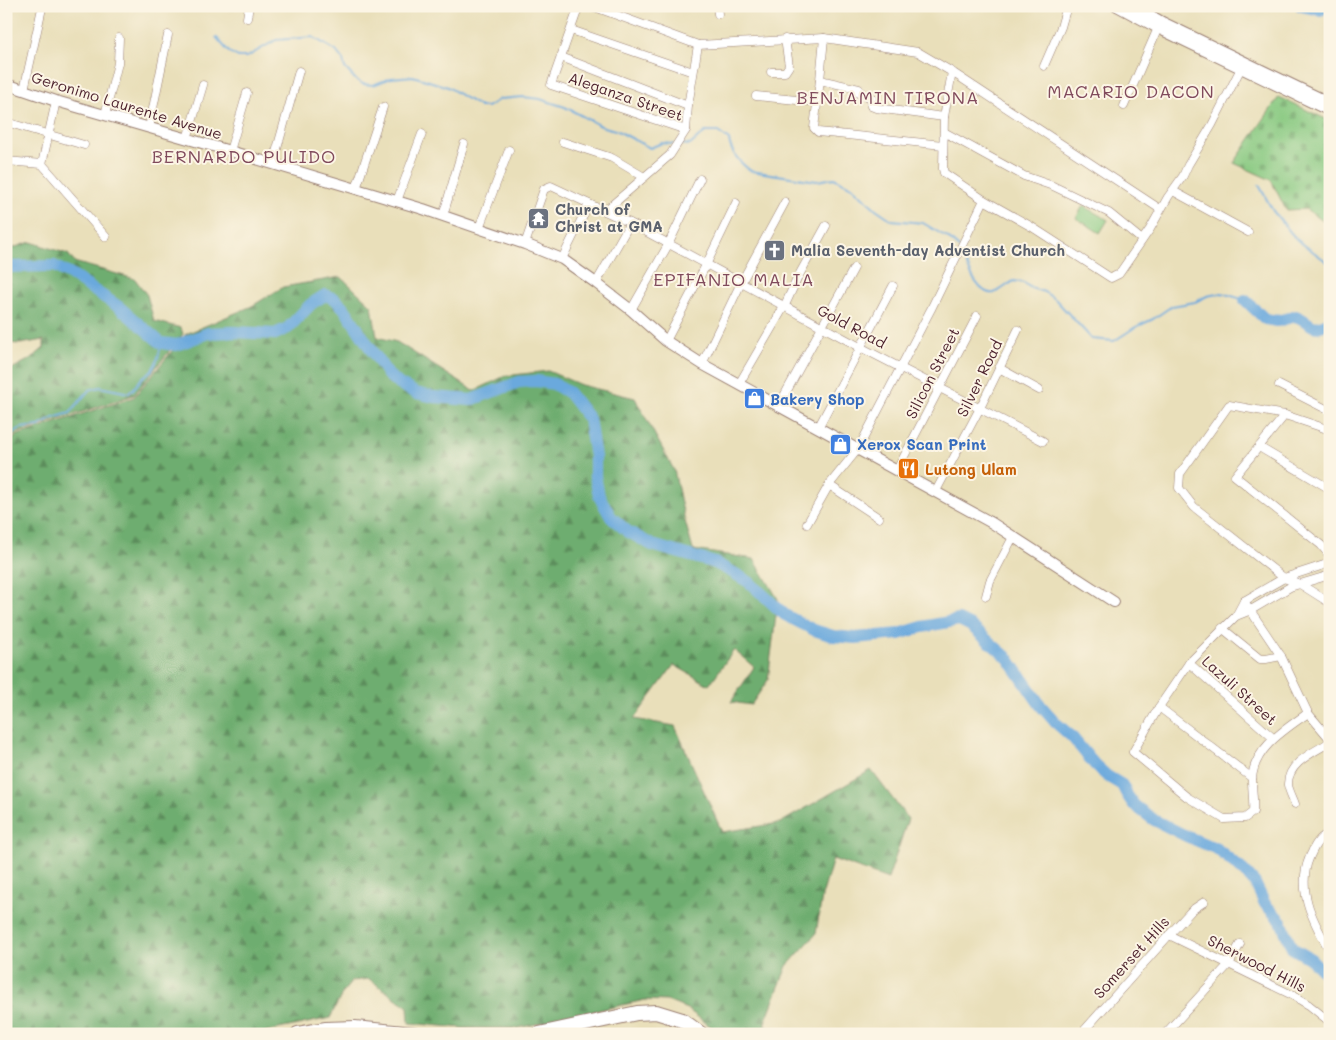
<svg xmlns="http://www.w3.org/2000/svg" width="1336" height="1040" viewBox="0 0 1336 1040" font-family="Mali,sans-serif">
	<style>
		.forest { fill: url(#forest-firs); stroke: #5c664d }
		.cemetery { fill: url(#cemetery-stones); stroke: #697456 }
		.garden { fill: #88c981; stroke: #697456 }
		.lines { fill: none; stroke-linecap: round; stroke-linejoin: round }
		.stream { stroke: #6ba9dd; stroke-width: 2 }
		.river { stroke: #6ba9dd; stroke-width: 12 }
		.street-casing { stroke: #9a7f72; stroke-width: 9 }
		.secondary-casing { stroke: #9a7f72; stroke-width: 12 }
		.highway-casing { stroke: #9a7f72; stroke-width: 16 }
		.street { stroke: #fff; stroke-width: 8 }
		.secondary { stroke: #fff; stroke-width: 10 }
		.highway { stroke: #fff; stroke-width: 14 }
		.labels { text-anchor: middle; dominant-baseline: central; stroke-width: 4; stroke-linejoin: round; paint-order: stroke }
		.street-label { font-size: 15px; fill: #4a1f2b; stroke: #fcf5e5 }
		.worship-label { font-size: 15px; font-weight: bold; fill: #5b616d; stroke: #fcf5e5; text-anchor: start }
		.shop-label { font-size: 15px; font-weight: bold; fill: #366cbe; stroke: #fcf5e5; text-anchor: start }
		.food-label { font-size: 15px; font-weight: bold; fill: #c56008; stroke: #fcf5e5; text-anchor: start }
		.quarter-label { font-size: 18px; letter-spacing: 1px; fill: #804a5c; stroke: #fcf5e5 }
	</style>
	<defs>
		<pattern id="forest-firs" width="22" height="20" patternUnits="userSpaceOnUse" patternTransform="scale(1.25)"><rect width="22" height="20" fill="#6ead6f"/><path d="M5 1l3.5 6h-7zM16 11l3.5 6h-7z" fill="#5c8c5b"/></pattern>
		<pattern id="cemetery-stones" width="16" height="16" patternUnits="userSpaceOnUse" patternTransform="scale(1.25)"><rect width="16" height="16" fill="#88c981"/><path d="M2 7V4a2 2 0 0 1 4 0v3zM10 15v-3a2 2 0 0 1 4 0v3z" fill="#77ac70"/></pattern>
	</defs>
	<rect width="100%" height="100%" fill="#fcf5e5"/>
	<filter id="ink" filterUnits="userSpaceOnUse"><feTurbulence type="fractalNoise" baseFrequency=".02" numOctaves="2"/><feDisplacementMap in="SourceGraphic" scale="10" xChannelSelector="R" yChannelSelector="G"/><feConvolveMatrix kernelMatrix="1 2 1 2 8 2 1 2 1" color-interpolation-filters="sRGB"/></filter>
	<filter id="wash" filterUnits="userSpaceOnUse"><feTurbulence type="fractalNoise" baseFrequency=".0096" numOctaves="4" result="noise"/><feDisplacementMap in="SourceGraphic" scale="20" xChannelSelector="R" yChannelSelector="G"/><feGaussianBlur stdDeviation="1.12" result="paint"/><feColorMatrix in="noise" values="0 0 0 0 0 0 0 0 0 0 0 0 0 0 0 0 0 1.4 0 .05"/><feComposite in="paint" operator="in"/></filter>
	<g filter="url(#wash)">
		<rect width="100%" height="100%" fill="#e9dfba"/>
		<g class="forest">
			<polygon points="31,242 68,254 74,262 135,279 147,295 154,321 181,328 183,334 134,395 18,433 6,442 6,372 32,358 44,348 44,340 20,344 6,343 6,250"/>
			<polygon points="341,277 372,306 377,337 397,342 474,391 505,376 548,371 581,385 635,398 674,470 685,521 693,550 754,559 778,599 768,680 751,705 731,702 754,667 734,650 709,685 674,665 634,719 675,726 722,832 780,823 871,770 908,819 888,879 833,859 822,896 816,934 787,966 764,1025 775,1034 721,1034 687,1009 667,1001 645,1000 518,1028 463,1028 409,1023 408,1007 369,979 352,981 343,992 330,1018 256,1034 6,1034 6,444 18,435 134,397 186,334 252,306 283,287"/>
		</g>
		<polygon class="cemetery" points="1279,97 1330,121 1330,226 1306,209 1286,210 1271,180 1234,163"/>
		<polygon class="garden" points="1083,206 1108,220 1100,233 1076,218"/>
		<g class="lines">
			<g class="stream">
				<polyline points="216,37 229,52 238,57 247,57 276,40 313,37 336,51 343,60 345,68 356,80 363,84 373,85 391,78 413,76 448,87 480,107 487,107 500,99 523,97 540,99 565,107 601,126 618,131 650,148 662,143 673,144"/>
				<path d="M680 144 690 145 705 132H718L729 140C731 153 740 163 751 171L817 181 834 178 852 187 876 209 892 220 923 223 948 238 959 248"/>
				<polyline points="1259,185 1273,211 1296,239 1330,264"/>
				<path d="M961 252C967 264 977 296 994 293 1000 291 1008 284 1014 281L1024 283 1031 288 1044 292 1055 299 1092 339 1114 341 1134 328 1153 319 1172 306 1195 302 1207 296 1222 293 1245 300"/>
				<path d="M6 437 21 428 39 426 53 418 70 413 89 390 100 387 129 393C136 387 137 384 142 378 145 375 149 373 152 370 157 363 160 351 161 343"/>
			</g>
			<g class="river">
				<polyline points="1301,6 1320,10 1330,6"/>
				<polyline points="6,267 54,266 71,275 119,307 161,343 177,345 208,333 233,332 275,334 288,328 311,304 325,295 335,299 344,308 388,375 399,384 416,393 434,397 471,400 519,382 536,381 554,384 569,393 589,419 595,457 595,476 599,496 611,517 627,531 652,545 715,563 732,572 749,582 785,615 814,630 833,636 855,638 899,634 922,627 959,620 971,626 1008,658 1041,706 1056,723 1072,737 1095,765 1107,776 1122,785 1127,795 1134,805 1154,820 1186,836 1217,849 1244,871 1255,883 1265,904 1281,921 1292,948 1311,959 1330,979"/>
				<path d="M1245 300 1265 319 1277 321 1296 316C1315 324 1309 332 1330 322"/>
			</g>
		</g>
	</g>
	<g filter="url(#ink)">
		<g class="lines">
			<defs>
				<g id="street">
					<polyline points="579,6 551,85 686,130"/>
					<polyline points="592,6 698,45 824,38 918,52 952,72 1160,209"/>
					<polyline points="717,6 718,14"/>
					<polyline points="247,18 249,6"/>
					<polyline points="571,30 693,72"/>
					<polyline points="561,57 688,106"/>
					<polyline points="1044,66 1061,27 1067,6"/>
					<polyline points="771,72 785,72 789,66 785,39"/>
					<polyline points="952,72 944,117 943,169 944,173 984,200 1032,227 1111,278 1119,274 1150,229 1168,197 1183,176 1188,165 1212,125 1241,68"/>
					<polyline points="820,80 824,38"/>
					<polyline points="24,90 42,8"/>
					<polyline points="756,96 817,102"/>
					<polyline points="1124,106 1158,28"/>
					<polyline points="105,115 118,63 119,38"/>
					<polyline points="6,122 84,145"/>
					<polyline points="149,128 168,35"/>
					<polyline points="944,132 1024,176 1053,186 1109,213 1142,240"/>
					<polyline points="187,139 203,85"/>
					<polyline points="563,142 612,158 644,177"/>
					<polyline points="943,145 818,132 814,128 820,80 859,89 858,93 872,98 871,106 876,108 944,117"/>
					<polyline points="230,151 247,93"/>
					<polyline points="6,161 42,164 106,237"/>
					<polyline points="273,163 299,71"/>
					<polyline points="42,164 56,101"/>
					<polyline points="356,189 383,107"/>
					<polyline points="1173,191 1248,232"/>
					<polyline points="397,201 422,134"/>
					<polyline points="605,211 670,155 686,130 688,106 698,45"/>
					<polyline points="443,216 464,144"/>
					<polyline points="479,228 509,150"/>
					<polyline points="525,244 544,189 551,186 630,223 860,347 1043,441"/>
					<polyline points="562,259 589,204"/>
					<polyline points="596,283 630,223"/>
					<polyline points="631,310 668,245 700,179"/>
					<polyline points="666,341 706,265 736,203"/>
					<polyline points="702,364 741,283 785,202"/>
					<polyline points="999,368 1039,390"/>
					<polyline points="739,384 785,305 798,277 826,226"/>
					<polyline points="1279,385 1330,411"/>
					<polyline points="778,407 854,268"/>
					<polyline points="1285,415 1235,476 1321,545 1330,556"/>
					<polyline points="818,428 893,286"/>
					<polyline points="1330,430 1285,415 1229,405 1180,474 1179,488 1194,507 1284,578 1300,584 1330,603"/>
					<polyline points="1259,447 1330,489"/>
					<polyline points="897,470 977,316"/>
					<polyline points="829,485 879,518"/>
					<polyline points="936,491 980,408 1018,330"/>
					<polyline points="807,524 829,485 858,449 931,309 984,200"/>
					<polyline points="986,596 990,581 1013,537"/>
					<polyline points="1244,601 1281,656 1308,713 1330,739"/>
					<polyline points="1236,616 1251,610 1290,587 1330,575"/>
					<polyline points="1222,628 1260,659 1266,659 1281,656"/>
					<polyline points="1189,663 1273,738"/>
					<polyline points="1159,707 1252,778"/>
					<path d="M1308 713C1286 729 1253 748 1252 780 1252 791 1254 801 1253 812L1245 818 1224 819 1187 797 1133 752 1159 707 1189 663 1236 616 1244 601 1284 578 1330 563"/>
					<path d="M1295 804C1293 798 1289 791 1288 785 1287 763 1314 752 1330 742"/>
					<path d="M1330 833C1320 837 1316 843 1312 852 1294 886 1312 920 1330 951"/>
					<polyline points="1169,935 1292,995 1309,1005 1330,1022"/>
					<polyline points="1081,1034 1169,935 1192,910 1204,902"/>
					<polyline points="1165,1034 1229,964 1240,944"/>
				</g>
				<g id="secondary">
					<polyline points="1117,6 1158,28 1330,111"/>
					<polyline points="1134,6 1162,22 1330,103"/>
					<polyline points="6,84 56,101 230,151 423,209 525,244 562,259 596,283 631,310 666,341 702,364 992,523 1114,602"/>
				</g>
				<g id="highway">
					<polyline points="298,1034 326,1029 355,1028 414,1034"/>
					<polyline points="539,1034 637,1013 656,1012 682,1020 701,1034"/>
				</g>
			</defs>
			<use href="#street" class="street-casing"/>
			<use href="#secondary" class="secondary-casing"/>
			<use href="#highway" class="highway-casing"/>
			<use href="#street" class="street"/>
			<use href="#secondary" class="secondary"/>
			<use href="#highway" class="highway"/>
		</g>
	</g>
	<defs>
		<symbol id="temple-square" viewBox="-11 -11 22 22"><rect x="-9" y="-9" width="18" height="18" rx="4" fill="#6b7280" stroke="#fcf5e5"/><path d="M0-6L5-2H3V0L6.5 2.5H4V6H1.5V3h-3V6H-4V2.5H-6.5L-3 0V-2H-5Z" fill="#fff"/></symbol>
		<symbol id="church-square" viewBox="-11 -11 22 22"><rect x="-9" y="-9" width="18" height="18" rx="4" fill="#6b7280" stroke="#fcf5e5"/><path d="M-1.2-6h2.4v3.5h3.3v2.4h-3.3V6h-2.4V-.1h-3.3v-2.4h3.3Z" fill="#fff"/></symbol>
		<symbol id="shop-square" viewBox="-11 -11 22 22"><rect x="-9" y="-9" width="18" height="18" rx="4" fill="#3f7fe0" stroke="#fcf5e5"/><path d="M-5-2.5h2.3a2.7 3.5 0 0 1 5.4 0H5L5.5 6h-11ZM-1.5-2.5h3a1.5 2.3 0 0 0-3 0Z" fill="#fff"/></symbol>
		<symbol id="restaurant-square" viewBox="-11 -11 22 22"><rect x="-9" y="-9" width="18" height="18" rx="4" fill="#e8710a" stroke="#fcf5e5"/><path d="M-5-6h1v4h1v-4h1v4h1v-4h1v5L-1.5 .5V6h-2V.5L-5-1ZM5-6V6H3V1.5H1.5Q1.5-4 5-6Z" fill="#fff"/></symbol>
	</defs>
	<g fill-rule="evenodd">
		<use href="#temple-square" x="526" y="206" width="25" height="25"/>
		<use href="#church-square" x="762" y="238" width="25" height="25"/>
		<use href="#shop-square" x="742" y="386" width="25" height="25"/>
		<use href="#shop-square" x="828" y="432" width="25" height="25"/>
		<use href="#restaurant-square" x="896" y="456" width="25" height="25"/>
	</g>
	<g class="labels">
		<g class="street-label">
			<text transform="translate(626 96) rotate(19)">Aleganza Street</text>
			<text transform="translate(127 105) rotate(17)">Geronimo Laurente Avenue</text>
			<text transform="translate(852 326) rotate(28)">Gold Road</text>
			<text transform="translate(932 373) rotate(-63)">Silicon Street</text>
			<text transform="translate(979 378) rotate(-64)">Silver Road</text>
			<text transform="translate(1240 690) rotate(42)">Lazuli Street</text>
			<text transform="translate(1131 957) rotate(-48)">Somerset Hills</text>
			<text transform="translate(1257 963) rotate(27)">Sherwood Hills</text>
		</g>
		<g class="worship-label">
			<text x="555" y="209">Church of<tspan x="555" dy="17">Christ at GMA</tspan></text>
			<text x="791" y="250">Malia Seventh-day Adventist Church</text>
		</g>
		<g class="shop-label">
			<text x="770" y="399">Bakery Shop</text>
			<text x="857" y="444">Xerox Scan Print</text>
		</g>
		<g class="food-label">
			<text x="925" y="469">Lutong Ulam</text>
		</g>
		<g class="quarter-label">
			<text x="1131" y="91">MACARIO DACON</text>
			<text x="888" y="97">BENJAMIN TIRONA</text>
			<text x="244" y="156">BERNARDO PULIDO</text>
			<text x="734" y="279">EPIFANIO MALIA</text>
		</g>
	</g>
	<rect width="1336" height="1040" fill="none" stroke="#fcf5e5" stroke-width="25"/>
</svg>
